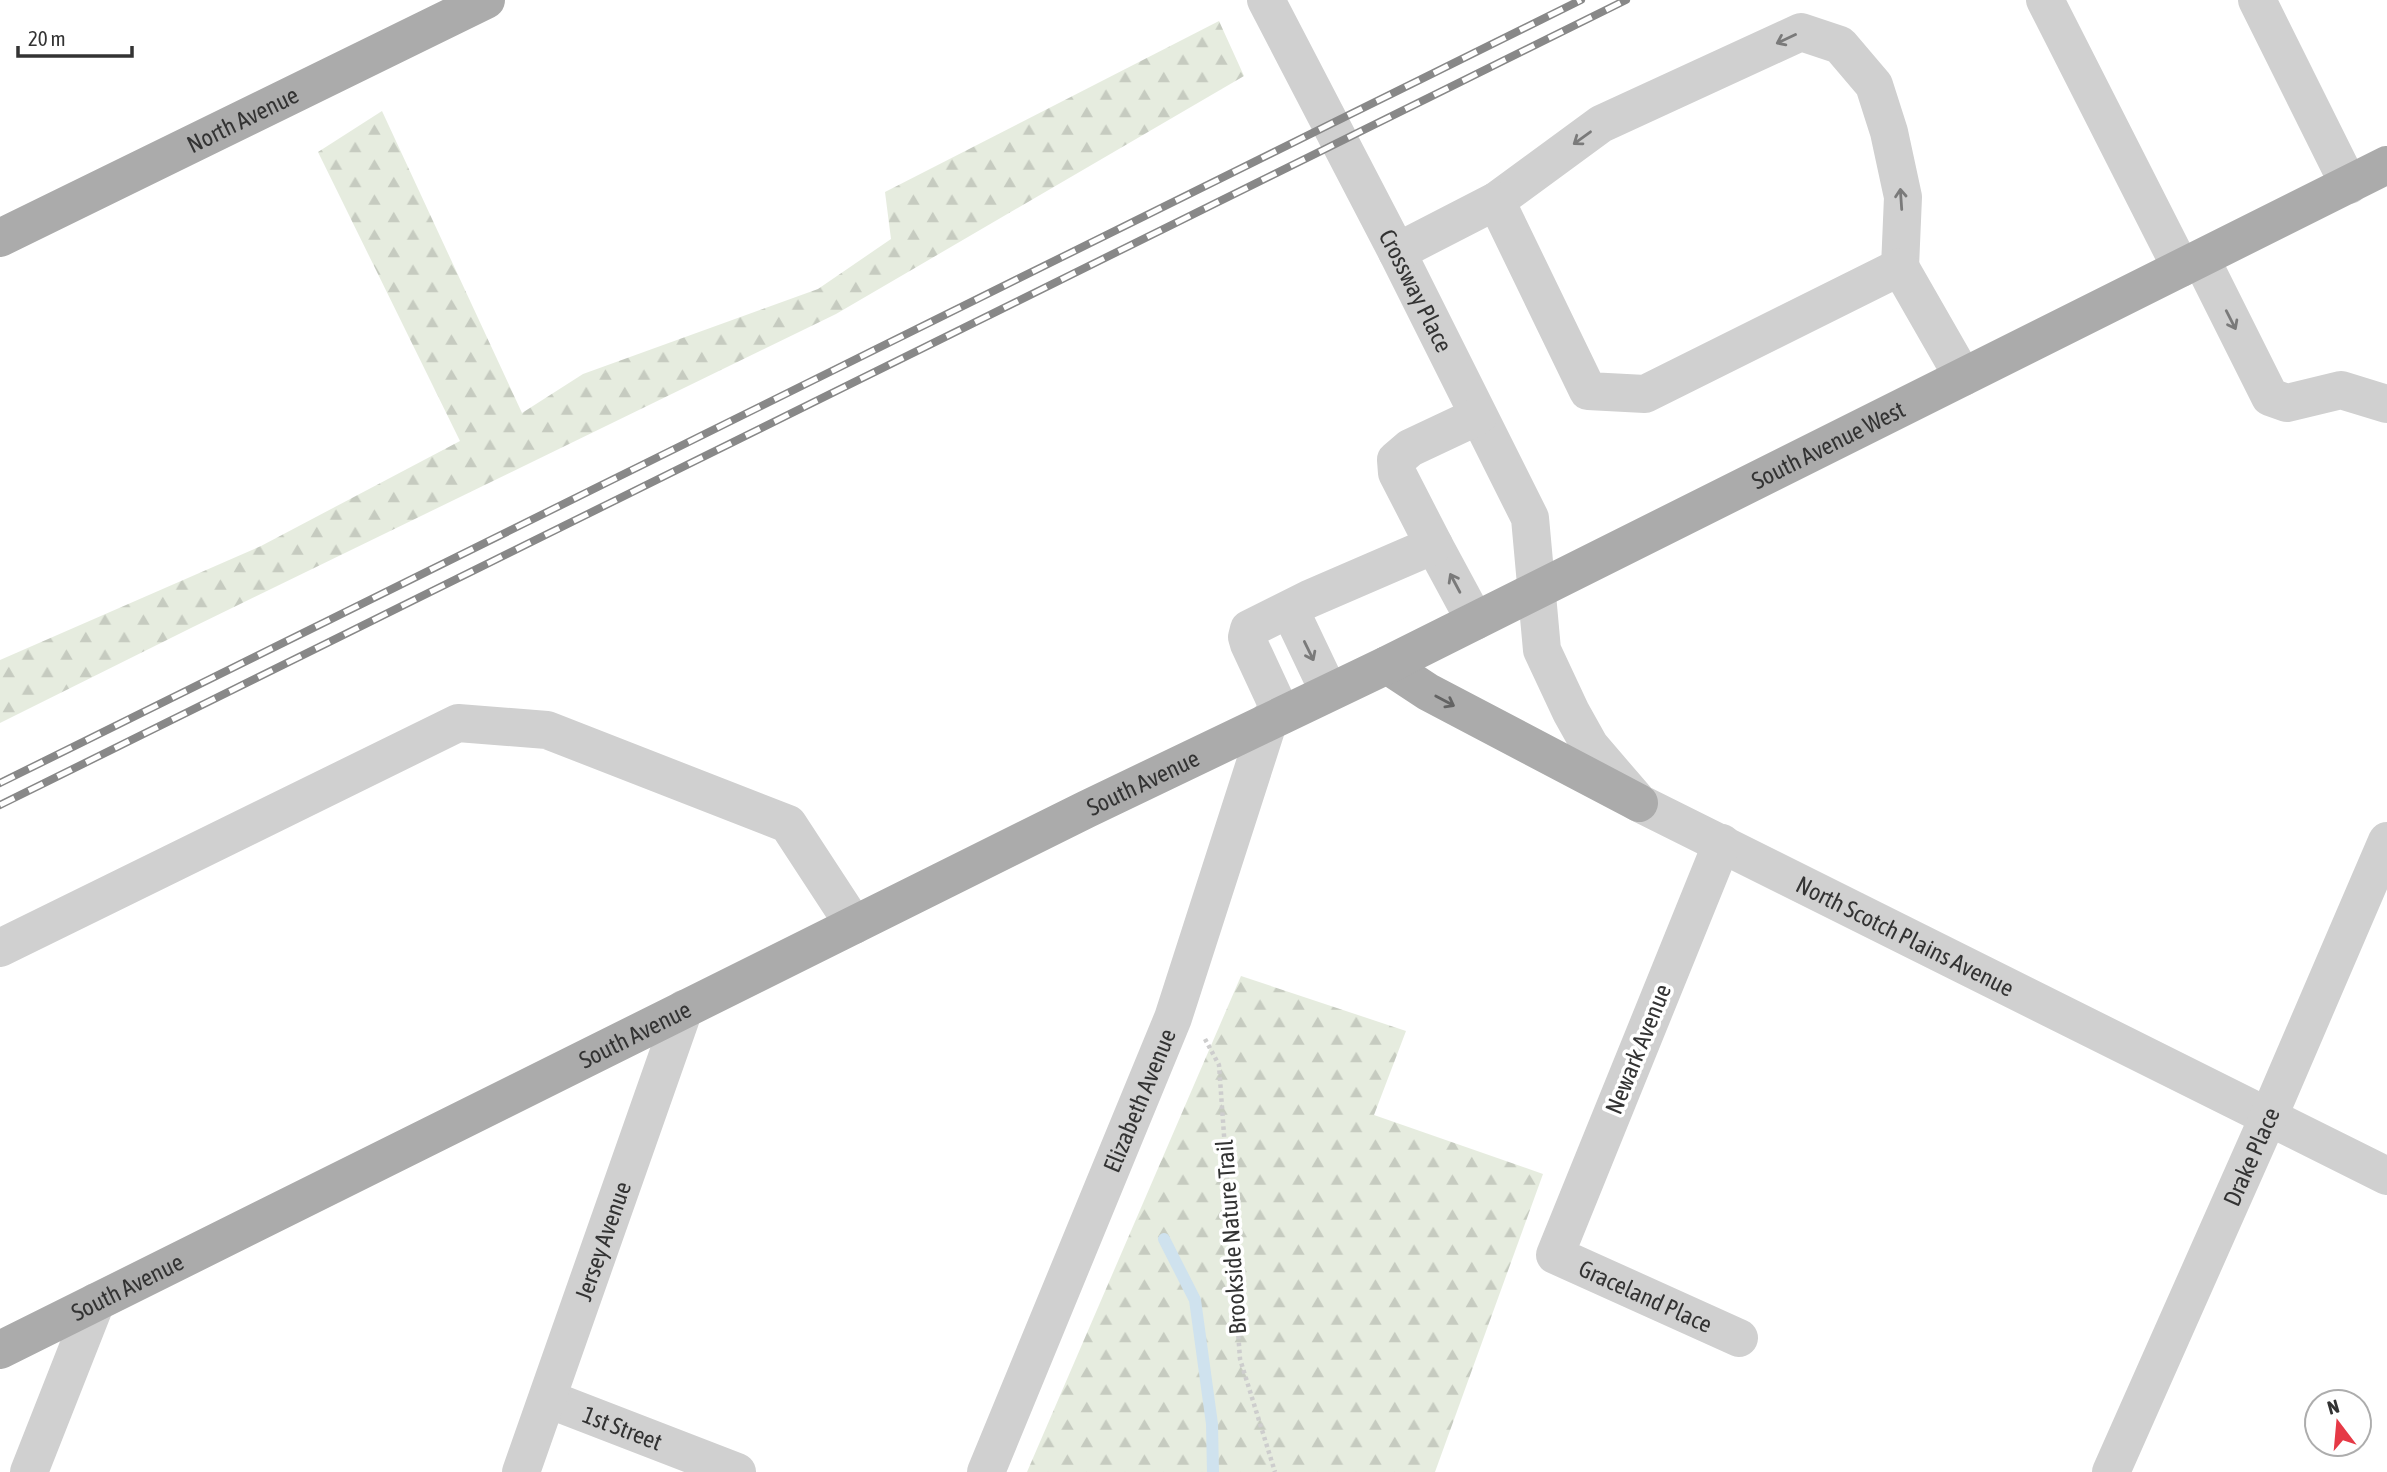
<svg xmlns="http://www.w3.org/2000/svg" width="2387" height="1472" viewBox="0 0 2387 1472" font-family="'Asap Condensed',sans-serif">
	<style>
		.forest { fill: url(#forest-firs) }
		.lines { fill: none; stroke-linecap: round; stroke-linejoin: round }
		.stream { stroke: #cfe2ee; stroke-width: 12 }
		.path { stroke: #cdcdcd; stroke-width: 4.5; stroke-dasharray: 3.5 3.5; stroke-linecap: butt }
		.minor { stroke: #d0d0d0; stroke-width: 38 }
		.major { stroke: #ababab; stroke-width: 38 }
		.rail-casing { stroke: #888; stroke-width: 8 }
		.rail { stroke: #fff; stroke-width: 5; stroke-dasharray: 16; stroke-linecap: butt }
		.oneway { stroke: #7a7a7a }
		.oneway2 { stroke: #636363 }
		.labels { text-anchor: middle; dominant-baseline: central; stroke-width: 7; stroke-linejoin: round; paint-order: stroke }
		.street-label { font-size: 24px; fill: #333; stroke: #fff }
	</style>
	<defs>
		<pattern id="forest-firs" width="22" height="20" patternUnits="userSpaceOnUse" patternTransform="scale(1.75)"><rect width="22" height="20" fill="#e6ecdf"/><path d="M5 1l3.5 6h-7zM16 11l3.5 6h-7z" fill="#c6cbc0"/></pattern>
	</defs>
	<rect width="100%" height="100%" fill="#fff"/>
	<g class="forest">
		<polygon points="1219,21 1244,76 836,314 193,627 0,723 0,660 261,546 460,441 318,152 382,111 522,413 583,374 818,289 891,239 885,192"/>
		<polygon points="1241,976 1406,1031 1374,1115 1543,1174 1435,1472 1027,1472"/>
	</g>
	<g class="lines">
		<polyline class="stream" points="1164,1239 1195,1300 1212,1424 1213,1472"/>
		<polyline class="path" points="1205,1039 1219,1065 1240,1359 1275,1472"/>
		<g class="minor">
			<path id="s1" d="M1266 0 1397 252 1530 518 1542 650 1571 712 1590 746 1639 803 2387 1176"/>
			<polyline points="2045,0 2181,268"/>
			<polyline points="2257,0 2349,185"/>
			<polyline points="1496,201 1601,124 1801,32 1840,45 1874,85 1889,132 1903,197 1900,267"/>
			<polyline points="1397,252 1496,201 1588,391 1645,394 1900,267 1963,377"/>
			<polyline points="2201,259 2270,397 2287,403 2341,390 2387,404"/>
			<polyline points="1434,545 1475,621"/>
			<polyline points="1290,610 1329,692"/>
			<polyline points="1282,715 1249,644 1247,637 1249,629 1309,599 1434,545 1397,473 1396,460 1410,448 1478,416"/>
			<path id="s2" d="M1722 843 1555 1255 1739 1338"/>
			<polyline points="0,948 458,723 547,730 788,824 854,925"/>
			<path id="s3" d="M548 1399 737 1472"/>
			<polyline points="29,1472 96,1302"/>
			<path id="s4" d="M521 1472 684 1009"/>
			<path id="s5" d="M986 1472 1173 1018 1269 720"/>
			<path id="s6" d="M2111 1472 2268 1118 2387 841"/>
		</g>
		<g class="major">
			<path id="s7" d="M0 238 486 0"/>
			<polyline points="1387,665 1428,692 1639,803"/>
			<path id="s8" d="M0 1350 1087 809 1387 665 2387 165"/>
		</g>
		<defs>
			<g id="rail">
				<polyline points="0,783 1581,0"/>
				<polyline points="0,805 1626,0"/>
			</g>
		</defs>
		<use href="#rail" class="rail-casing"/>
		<use href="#rail" class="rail"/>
	</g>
	<defs><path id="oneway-shaft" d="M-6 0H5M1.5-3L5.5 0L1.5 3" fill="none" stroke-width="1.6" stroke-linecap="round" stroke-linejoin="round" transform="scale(1.75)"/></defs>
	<g class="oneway">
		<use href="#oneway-shaft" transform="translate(1786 39) rotate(155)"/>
		<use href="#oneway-shaft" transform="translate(1582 138) rotate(144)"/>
		<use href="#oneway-shaft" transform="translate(1901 199) rotate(-94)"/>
		<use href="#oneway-shaft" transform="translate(2231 320) rotate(63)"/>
		<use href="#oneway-shaft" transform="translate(1455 583) rotate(-118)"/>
		<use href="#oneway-shaft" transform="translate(1309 651) rotate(64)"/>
	</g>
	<use class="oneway2" href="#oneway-shaft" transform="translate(1445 701) rotate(28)"/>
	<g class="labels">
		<g class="street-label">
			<text stroke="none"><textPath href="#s7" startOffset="270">North Avenue</textPath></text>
			<text stroke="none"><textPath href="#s1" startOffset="327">Crossway Place</textPath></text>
			<text stroke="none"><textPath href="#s8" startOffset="2040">South Avenue West</textPath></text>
			<text stroke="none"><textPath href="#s8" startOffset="1276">South Avenue</textPath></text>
			<text stroke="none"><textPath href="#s1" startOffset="1194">North Scotch Plains Avenue</textPath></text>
			<text stroke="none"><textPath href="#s8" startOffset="709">South Avenue</textPath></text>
			<text transform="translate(1638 1049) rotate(-68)">Newark Avenue</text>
			<text stroke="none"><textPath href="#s5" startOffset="402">Elizabeth Avenue</textPath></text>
			<text stroke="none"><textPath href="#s6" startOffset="345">Drake Place</textPath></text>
			<text transform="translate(1231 1237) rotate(-94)">Brookside Nature Trail</text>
			<text stroke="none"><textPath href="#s4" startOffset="245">Jersey Avenue</textPath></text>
			<text stroke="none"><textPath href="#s8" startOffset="142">South Avenue</textPath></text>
			<text stroke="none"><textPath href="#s2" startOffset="544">Graceland Place</textPath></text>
			<text stroke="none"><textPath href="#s3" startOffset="80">1st Street</textPath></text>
		</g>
	</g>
	<g transform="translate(2338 1423) rotate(344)"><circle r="33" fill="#ffffff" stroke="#adadad" stroke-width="2"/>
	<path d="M0-5L12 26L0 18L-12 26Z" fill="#e63946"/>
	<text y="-10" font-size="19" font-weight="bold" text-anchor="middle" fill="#333333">N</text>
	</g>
	<path d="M18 46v10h114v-10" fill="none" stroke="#333333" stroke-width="3.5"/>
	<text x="28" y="46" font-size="21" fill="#333333" stroke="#ffffff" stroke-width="5" paint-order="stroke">20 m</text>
</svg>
